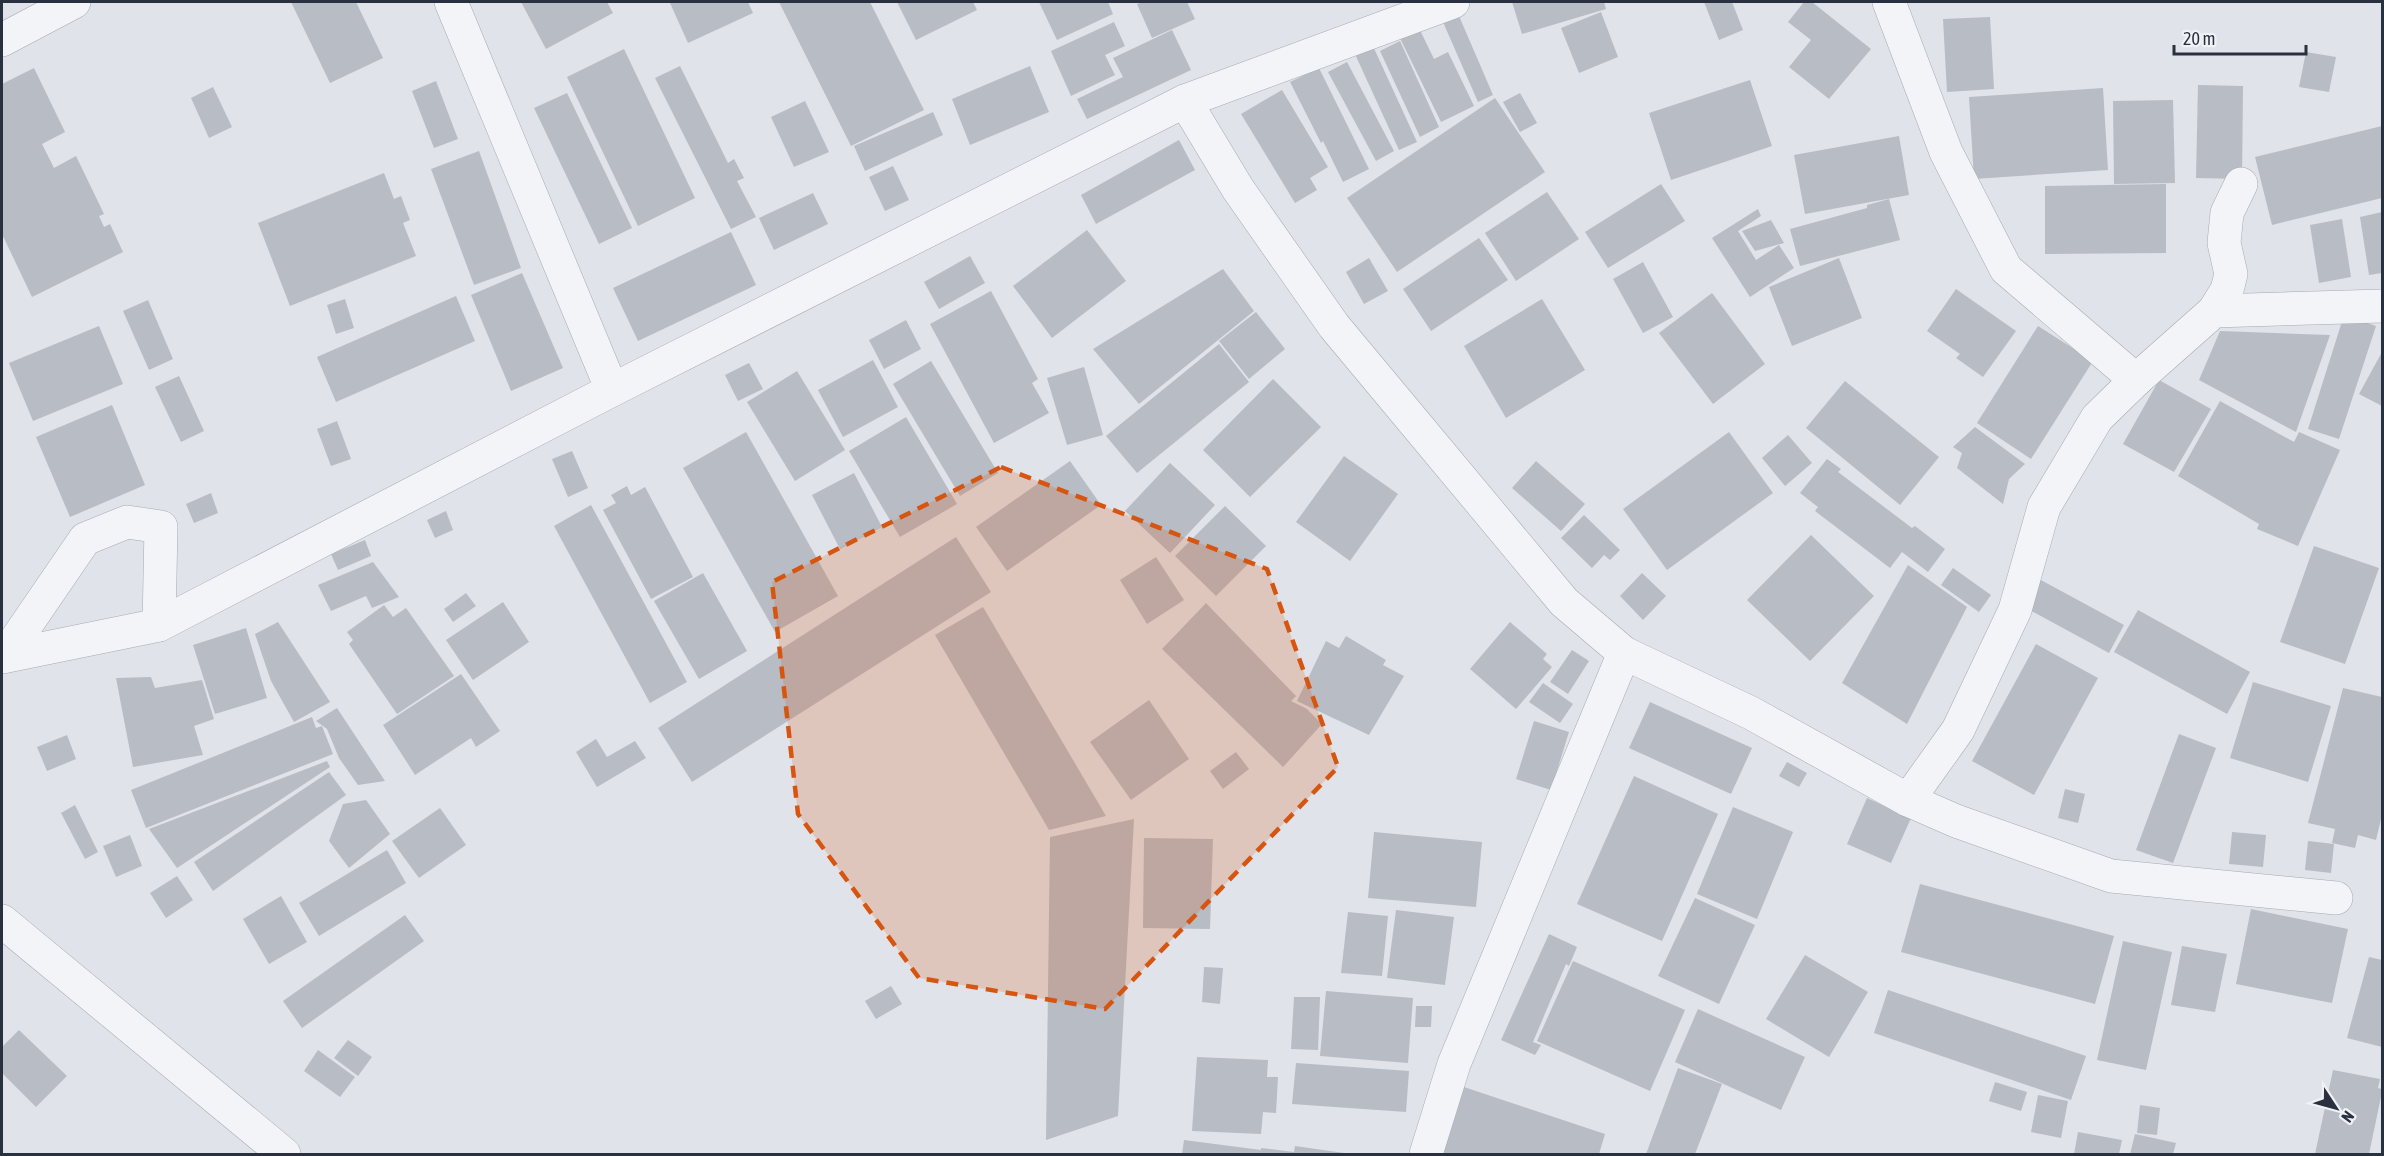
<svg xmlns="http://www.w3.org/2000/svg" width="2384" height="1156" viewBox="0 0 2384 1156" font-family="'Asap Condensed',sans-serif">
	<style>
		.building { fill: #b8bcc5 }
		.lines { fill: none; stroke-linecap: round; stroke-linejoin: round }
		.minor-casing { stroke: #a5aab3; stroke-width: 34 }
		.minor { stroke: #f3f4f7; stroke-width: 33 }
		.marked { fill: #d55511; fill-opacity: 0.2; stroke: #d55511; stroke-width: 4.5; stroke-dasharray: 12 8; stroke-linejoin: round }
	</style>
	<rect width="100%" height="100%" fill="#e0e3e9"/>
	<g class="building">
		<polygon points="291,2 356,2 383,58 330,83"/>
		<polygon points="521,2 607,2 613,13 546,49"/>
		<polygon points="675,2 748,2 753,13 688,43 670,3"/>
		<polygon points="779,2 870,2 924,110 851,146"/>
		<polygon points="897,2 973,2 977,10 916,40"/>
		<polygon points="1039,2 1108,2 1113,14 1057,40"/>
		<polygon points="1143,2 1187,2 1195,19 1152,38 1137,4"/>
		<polygon points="1512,2 1604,2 1606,9 1522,34"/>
		<polygon points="1704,2 1732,2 1743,30 1719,40"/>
		<polygon points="1804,2 1812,2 1871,49 1829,99 1789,67 1811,40 1788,22"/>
		<polygon points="1601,12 1618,57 1579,73 1561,28"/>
		<polygon points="1459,16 1493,95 1478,102 1443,22"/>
		<polygon points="1990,17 1994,89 1947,92 1943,19"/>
		<polygon points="1114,22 1125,46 1105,55 1115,75 1071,96 1051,51"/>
		<polygon points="1418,26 1434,59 1448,52 1474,106 1441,122 1399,36"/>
		<polygon points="1172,30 1191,70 1087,119 1077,99 1123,77 1113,58"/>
		<polygon points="1400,41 1439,127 1420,137 1380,51"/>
		<polygon points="1372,44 1417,142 1399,150 1354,52"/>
		<polygon points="624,49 695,198 638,226 567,77"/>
		<polygon points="2306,52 2336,57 2329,92 2299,87"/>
		<polygon points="1347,62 1394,151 1376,161 1328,72"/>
		<polygon points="680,66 728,163 734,159 744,178 737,181 756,217 731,229 655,78"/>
		<polygon points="1030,66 1049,112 970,145 952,99"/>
		<polygon points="34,68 65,132 42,144 54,168 76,156 104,214 99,216 104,227 110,224 123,252 32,297 2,234 2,84"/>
		<polygon points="1319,68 1369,169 1343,182 1323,141 1321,143 1290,82"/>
		<polygon points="1750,80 1772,146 1671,180 1649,113"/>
		<polygon points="436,81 458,139 434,148 412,91"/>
		<polygon points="2198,85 2243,86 2242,179 2196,178"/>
		<polygon points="213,87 232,127 209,138 191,98"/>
		<polygon points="2103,88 2108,170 1974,179 1969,97"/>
		<polygon points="1282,90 1328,167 1310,178 1317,190 1295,203 1241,114"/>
		<polygon points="567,93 632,228 599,244 534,108"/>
		<polygon points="1520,93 1537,123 1520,132 1503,102"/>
		<polygon points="1495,98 1545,172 1397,272 1347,198"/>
		<polygon points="2173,100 2175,183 2114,184 2113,101"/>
		<polygon points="805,101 829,152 794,167 771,117"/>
		<polygon points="933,112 943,135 865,171 854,146"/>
		<polygon points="2382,126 2382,198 2272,225 2255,157"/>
		<polygon points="1899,136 1909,195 1805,214 1794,155"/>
		<polygon points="1179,140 1195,170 1096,224 1081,195"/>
		<polygon points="479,151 521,268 474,285 431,169"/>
		<polygon points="893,166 909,200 885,211 869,177"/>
		<polygon points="384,173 394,199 401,196 410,220 403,223 416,256 290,306 258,223"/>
		<polygon points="1661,184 1685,221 1608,268 1585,232"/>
		<polygon points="2166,184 2166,253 2045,254 2045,186"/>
		<polygon points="1547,192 1579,239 1516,281 1485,233"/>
		<polygon points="813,193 828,224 774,250 759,218"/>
		<polygon points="1889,199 1900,240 1800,266 1790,229 1867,208 1867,205"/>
		<polygon points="1758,209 1761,216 1738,231 1756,260 1779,245 1794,268 1750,297 1712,238"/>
		<polygon points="2382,212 2382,273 2369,275 2360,217"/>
		<polygon points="2342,219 2351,277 2319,283 2310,225"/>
		<polygon points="1771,220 1784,243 1755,251 1742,231"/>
		<polygon points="1087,230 1126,281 1052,338 1013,286"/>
		<polygon points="731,232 756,285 638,341 613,288"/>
		<polygon points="1479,238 1508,280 1431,331 1403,289"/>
		<polygon points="970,256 985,283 939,309 924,282"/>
		<polygon points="1369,258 1388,291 1364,304 1346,272"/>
		<polygon points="1839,258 1862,318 1792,346 1769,287"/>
		<polygon points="1643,262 1673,317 1643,333 1613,279"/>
		<polygon points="1223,269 1254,311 1139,404 1093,349"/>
		<polygon points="522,273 563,368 511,391 471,295"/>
		<polygon points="1956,289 2016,331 1983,377 1956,358 1960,354 1927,331"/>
		<polygon points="991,291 1038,379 1032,383 1049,413 994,443 930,324"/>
		<polygon points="1712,293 1765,364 1713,404 1659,333"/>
		<polygon points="456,296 475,341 336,402 317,357"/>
		<polygon points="345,299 354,328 336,334 327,305"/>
		<polygon points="1542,299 1585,370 1506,418 1464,346"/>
		<polygon points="148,300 173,359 149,370 123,311"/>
		<polygon points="1256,312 1285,349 1249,379 1219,341"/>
		<polygon points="2344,315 2376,326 2339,439 2308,429"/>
		<polygon points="906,320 921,349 884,369 869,340"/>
		<polygon points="99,326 123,384 33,421 9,363"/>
		<polygon points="2038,326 2093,361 2031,459 1977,423"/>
		<polygon points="2220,331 2330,335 2296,432 2199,380"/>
		<polygon points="1219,344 1249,382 1137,473 1106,436"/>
		<polygon points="2382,352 2382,406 2359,394"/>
		<polygon points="873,360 898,407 843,437 818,390"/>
		<polygon points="931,361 998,473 960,496 893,384"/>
		<polygon points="749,363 763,389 738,401 725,375"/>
		<polygon points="1084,367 1103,435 1067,445 1047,378"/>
		<polygon points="797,371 845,450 795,481 747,402"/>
		<polygon points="179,376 204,431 181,442 155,387"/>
		<polygon points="1273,379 1321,427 1250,497 1203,450"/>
		<polygon points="2159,380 2211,409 2174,472 2123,444"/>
		<polygon points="1845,381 1939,457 1900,505 1806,428"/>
		<polygon points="2220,401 2294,442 2299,432 2340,450 2298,546 2257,529 2259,524 2178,476"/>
		<polygon points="112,405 145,485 70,517 36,437"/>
		<polygon points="906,417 957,504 900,537 849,451"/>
		<polygon points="337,421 351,459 331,466 317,429"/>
		<polygon points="1975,427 2025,464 2009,479 2003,504 1957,468 1962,453 1953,447"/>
		<polygon points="746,432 838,596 775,632 683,468"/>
		<polygon points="1729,432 1773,493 1667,570 1623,509"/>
		<polygon points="1788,435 1812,463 1785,486 1762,458"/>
		<polygon points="572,451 588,488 568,497 552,459"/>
		<polygon points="1344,456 1398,494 1350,561 1296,522"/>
		<polygon points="1827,459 1841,469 1838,472 1912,528 1915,526 1945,549 1928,572 1902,552 1890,568 1815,511 1818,507 1800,493"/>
		<polygon points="1070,461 1101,505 1007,571 976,527"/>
		<polygon points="1536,461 1585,504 1561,531 1512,488"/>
		<polygon points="1170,463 1215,505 1170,553 1125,511"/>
		<polygon points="854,473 882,527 840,549 812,495"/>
		<polygon points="627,486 631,495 645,487 693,577 651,599 603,510 616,503 611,495"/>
		<polygon points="211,493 218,513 194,523 186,504"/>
		<polygon points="591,505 687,682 650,703 554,526"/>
		<polygon points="1225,506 1266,546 1216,596 1175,556"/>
		<polygon points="446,511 453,530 435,538 427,520"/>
		<polygon points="1584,515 1620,550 1610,560 1604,555 1592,568 1561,538"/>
		<polygon points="1811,535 1874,596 1810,661 1747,600"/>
		<polygon points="956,537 991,592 692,782 658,728"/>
		<polygon points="365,540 371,556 338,570 331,554"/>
		<polygon points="2314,546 2379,568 2345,664 2280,642"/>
		<polygon points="1156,557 1184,600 1147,624 1120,580"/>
		<polygon points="373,562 399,597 372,608 366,596 331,611 318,585"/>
		<polygon points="1908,565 1967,607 1907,724 1842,683"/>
		<polygon points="1953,568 1991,595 1979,612 1941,585"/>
		<polygon points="703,573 747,651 699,679 654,601"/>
		<polygon points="1642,573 1666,596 1643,620 1620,596"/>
		<polygon points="2039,579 2124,625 2109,653 2024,607"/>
		<polygon points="466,593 476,606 453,622 444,609"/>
		<polygon points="503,602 529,642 473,680 446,640"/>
		<polygon points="1206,603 1296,696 1291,701 1307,709 1322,724 1283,767 1162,649"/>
		<polygon points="384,605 393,617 406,608 454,676 397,714 349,644 353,640 347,632"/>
		<polygon points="983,607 1106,816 1049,830 935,635"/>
		<polygon points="2138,610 2250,672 2227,714 2114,652"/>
		<polygon points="278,622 330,702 294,722 271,681 255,634"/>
		<polygon points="1510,622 1547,654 1543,659 1552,667 1516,709 1470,669"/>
		<polygon points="246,628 267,698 215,714 193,645"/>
		<polygon points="1346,636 1386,660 1383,665 1404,676 1369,735 1297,701 1326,641 1339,648"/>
		<polygon points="2036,644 2098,678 2034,795 1972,761"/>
		<polygon points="1572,650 1589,661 1568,694 1550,682"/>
		<polygon points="461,674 500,731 476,747 471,738 415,775 383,725"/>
		<polygon points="151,677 155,688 202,680 214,719 194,726 203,755 133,767 116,678"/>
		<polygon points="2253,682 2331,706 2308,782 2230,758"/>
		<polygon points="1543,683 1573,704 1560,723 1529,702"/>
		<polygon points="2343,688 2382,697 2382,815 2376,840 2358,835 2355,848 2332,843 2335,829 2308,823"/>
		<polygon points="1149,700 1189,759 1131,800 1090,742"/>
		<polygon points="1650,702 1752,748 1731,794 1629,748"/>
		<polygon points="337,708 385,781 358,785 339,758 327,729 316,721"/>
		<polygon points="312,717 316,728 322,726 333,754 146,828 131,790"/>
		<polygon points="1534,721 1569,732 1551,790 1516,779"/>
		<polygon points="2179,734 2216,748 2173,863 2136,850"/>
		<polygon points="67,735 76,759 47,771 37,747"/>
		<polygon points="596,739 607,757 635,741 646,758 597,787 576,752"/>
		<polygon points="1236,752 1249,769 1223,789 1210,771"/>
		<polygon points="327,761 330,767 177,868 149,829"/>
		<polygon points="1787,762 1807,773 1799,787 1779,776"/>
		<polygon points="329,772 346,795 213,891 194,862"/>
		<polygon points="1634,776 1718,814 1662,941 1577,904"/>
		<polygon points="2065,789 2085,794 2078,823 2058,818"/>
		<polygon points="1867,798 1911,818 1891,863 1847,844"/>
		<polygon points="366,800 390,834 349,868 329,841 343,804"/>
		<polygon points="75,805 98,852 85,859 61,813"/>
		<polygon points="1733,807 1793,832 1757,919 1697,894"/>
		<polygon points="440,808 466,845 419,878 392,841"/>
		<polygon points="1134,819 1118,1116 1046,1140 1050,837"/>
		<polygon points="1374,832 1482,842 1476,907 1368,898"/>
		<polygon points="2232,832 2266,835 2263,867 2229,864"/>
		<polygon points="130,835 142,866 116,877 103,846"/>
		<polygon points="1144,838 1213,839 1210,929 1143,928"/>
		<polygon points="2308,841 2334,844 2331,873 2305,870"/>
		<polygon points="387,850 406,883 319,936 299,903"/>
		<polygon points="177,876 193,900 166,918 150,893"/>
		<polygon points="1920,884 2114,936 2095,1004 1901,952"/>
		<polygon points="281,896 307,942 269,964 243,919"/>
		<polygon points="1695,898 1755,925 1719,1004 1658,976"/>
		<polygon points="2251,909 2348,929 2332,1003 2236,984"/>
		<polygon points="1396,910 1454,917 1445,985 1387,978"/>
		<polygon points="1348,912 1388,916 1382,976 1341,973"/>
		<polygon points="405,915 424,941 302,1028 283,1001"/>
		<polygon points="1549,934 1577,947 1569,966 1566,964 1533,1042 1541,1045 1535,1055 1501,1040"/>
		<polygon points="2123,941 2172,952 2146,1070 2097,1060"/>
		<polygon points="2182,946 2227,954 2215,1012 2171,1005"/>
		<polygon points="1805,955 1868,992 1829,1057 1766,1019"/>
		<polygon points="2369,957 2382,960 2382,1047 2347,1038"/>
		<polygon points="1573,961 1685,1010 1650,1091 1537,1041"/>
		<polygon points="1204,967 1223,968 1220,1004 1202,1002"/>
		<polygon points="891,986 902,1004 876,1019 865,1001"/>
		<polygon points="1888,990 2086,1056 2071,1100 1874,1033"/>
		<polygon points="1326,991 1413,998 1408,1063 1320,1056"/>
		<polygon points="1294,997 1320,997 1318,1050 1291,1049"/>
		<polygon points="1416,1006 1432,1006 1431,1027 1415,1027"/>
		<polygon points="1698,1009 1805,1057 1781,1110 1675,1062"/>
		<polygon points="19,1030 67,1076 36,1107 2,1073 2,1047"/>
		<polygon points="348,1040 372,1057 358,1076 334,1058"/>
		<polygon points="318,1050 355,1077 340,1097 304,1071"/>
		<polygon points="1197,1057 1268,1060 1267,1077 1278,1077 1276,1113 1263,1112 1261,1134 1192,1131"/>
		<polygon points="1296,1063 1409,1071 1406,1112 1292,1104"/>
		<polygon points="1678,1068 1722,1084 1695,1154 1646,1154"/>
		<polygon points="2333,1070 2380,1079 2378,1088 2382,1089 2382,1092 2369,1154 2315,1154"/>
		<polygon points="1995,1082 2027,1092 2021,1111 1989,1101"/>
		<polygon points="1461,1086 1605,1134 1599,1154 1438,1154"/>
		<polygon points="2038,1095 2068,1101 2061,1138 2031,1132"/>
		<polygon points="2140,1105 2160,1108 2157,1135 2137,1133"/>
		<polygon points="2078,1132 2122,1140 2119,1154 2074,1154"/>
		<polygon points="2135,1134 2176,1143 2173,1154 2130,1154"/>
		<polygon points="1184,1140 1261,1150 1261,1148 1294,1152 1295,1146 1351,1154 1182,1154"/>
	</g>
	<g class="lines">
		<defs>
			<g id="minor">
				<polyline points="451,2 612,390"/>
				<polyline points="1889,2 1946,152 2006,269 2136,380 2214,311 2382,306"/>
				<polyline points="2,40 74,2"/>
				<polyline points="1185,101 1238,189 1334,326 1564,602 1624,653 1751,713 1908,800 1956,821 2111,876 2336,898"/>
				<polyline points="2214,311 2227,290 2231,274 2224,243 2227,213 2241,184"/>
				<polyline points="5,656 85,539 127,522 161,527 159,625"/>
				<polyline points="2,657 159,625 612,390 1185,101 1453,2"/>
				<polyline points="1908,800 1958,730 2015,610 2044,507 2097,418 2136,380"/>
				<polyline points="2,921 284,1154"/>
				<polyline points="1426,1154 1454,1064 1624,653"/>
			</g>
		</defs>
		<use href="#minor" class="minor-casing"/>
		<use href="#minor" class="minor"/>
	</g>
	<path class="marked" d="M1001 467 1267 569 1338 767 1105 1009 919 978 798 814 772 582Z"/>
	<rect width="2384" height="1156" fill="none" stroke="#29303f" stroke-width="6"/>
	<g transform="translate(2336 1108) rotate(126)" stroke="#f0f2f6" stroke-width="4.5" paint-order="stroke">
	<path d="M0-4.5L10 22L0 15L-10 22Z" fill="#29303f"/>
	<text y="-9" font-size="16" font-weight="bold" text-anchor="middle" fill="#29303f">N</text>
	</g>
	<path d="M2174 45v9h132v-9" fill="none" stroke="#29303f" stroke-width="3"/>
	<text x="2183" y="45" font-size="18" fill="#29303f" stroke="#f0f2f6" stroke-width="4.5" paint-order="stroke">20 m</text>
</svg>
